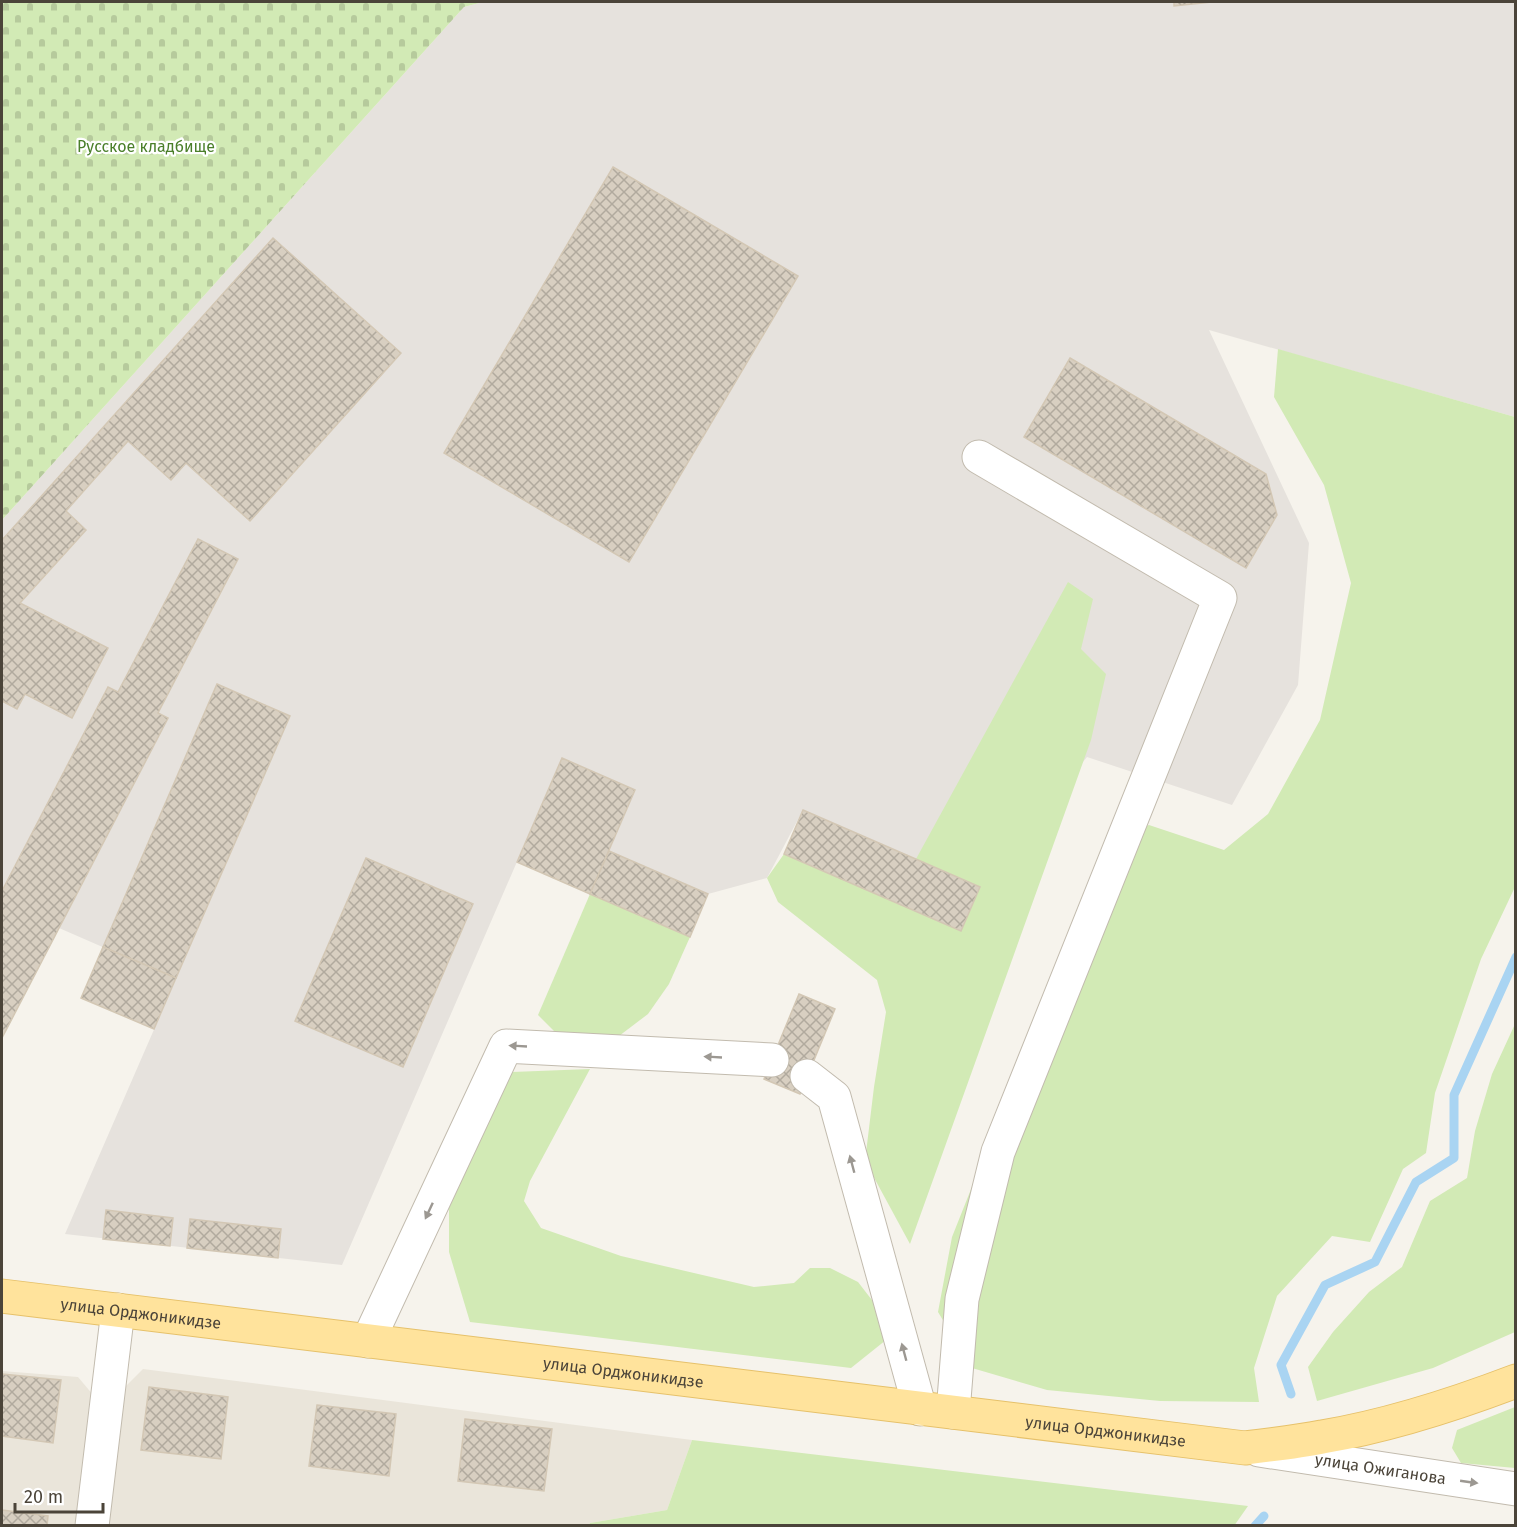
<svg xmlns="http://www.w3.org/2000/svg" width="1517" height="1527" viewBox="0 0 1517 1527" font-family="'Fira Sans',sans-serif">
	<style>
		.residential { fill: #eae5da }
		.industrial { fill: #e6e2dd }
		.green { fill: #d2eab5 }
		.cemetery { fill: url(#cemetery-stones) }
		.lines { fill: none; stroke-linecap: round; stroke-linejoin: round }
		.stream { stroke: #a9d4f2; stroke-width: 9 }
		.building { fill: url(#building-cross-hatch); stroke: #d3c7b4; stroke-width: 1.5 }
		.minor-casing { stroke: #c2bbae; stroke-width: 35 }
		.major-casing { stroke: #e6c16a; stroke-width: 35 }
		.minor { stroke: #fff; stroke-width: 33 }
		.major { stroke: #ffe39c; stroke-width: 33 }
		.oneway { fill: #9c9892 }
		.labels { text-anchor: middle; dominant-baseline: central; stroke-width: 4.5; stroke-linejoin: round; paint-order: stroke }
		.park-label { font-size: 16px; fill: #4a7f2a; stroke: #fff }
		.street-label { font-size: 16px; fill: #4b4439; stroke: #fff }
	</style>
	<defs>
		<pattern id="cemetery-stones" width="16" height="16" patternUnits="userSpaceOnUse" patternTransform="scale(1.5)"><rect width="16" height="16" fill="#d2eab5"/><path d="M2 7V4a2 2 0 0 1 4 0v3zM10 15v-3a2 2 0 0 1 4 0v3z" fill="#b6ca9c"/></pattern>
		<pattern id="building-cross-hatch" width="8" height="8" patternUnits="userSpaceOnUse" patternTransform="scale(1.5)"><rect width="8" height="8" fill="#d8cfc1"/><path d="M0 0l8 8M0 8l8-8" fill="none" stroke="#b1aa9e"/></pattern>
	</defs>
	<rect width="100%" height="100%" fill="#f6f3ec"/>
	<g class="residential">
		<polygon points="143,1369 692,1440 667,1510 590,1523 589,1525 100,1526 108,1454 126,1386"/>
		<polygon points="2,1371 78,1377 99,1402 84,1525 2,1525"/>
	</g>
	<polygon class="industrial" points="483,2 1515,2 1515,417 1209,330 1309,543 1298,685 1232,805 1087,757 980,887 803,810 767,878 708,894 609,851 635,790 562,758 342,1265 65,1234 176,979 59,928 2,1038 2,520 464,7"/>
	<g class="green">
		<polygon points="1278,349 1515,417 1515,887 1481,959 1435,1093 1426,1153 1403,1169 1370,1242 1332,1236 1277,1296 1254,1368 1259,1402 1160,1401 1047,1390 972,1368 938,1312 952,1237 1111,837 1149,825 1224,850 1268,814 1320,720 1351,583 1324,485 1274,397"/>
		<polygon points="1068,582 1093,599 1081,649 1106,674 1091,740 910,1244 865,1161 874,1087 886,1012 877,980 778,902 767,878 784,854 961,931 980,887 916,859"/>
		<polygon points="590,894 690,937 669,984 648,1014 619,1036 555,1032 538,1015"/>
		<polygon points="1515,1024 1515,1332 1433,1368 1317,1401 1308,1367 1333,1332 1369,1292 1402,1267 1430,1201 1467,1178 1475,1131 1492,1074"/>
		<polygon points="590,1069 530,1181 524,1201 541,1228 621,1256 754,1287 794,1283 810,1268 830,1268 858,1282 875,1304 886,1340 851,1368 470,1322 449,1252 449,1204 512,1072"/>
		<polygon points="1515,1407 1515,1468 1461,1463 1452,1448 1457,1430"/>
		<polygon points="692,1440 1248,1506 1234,1526 589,1525 590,1523 667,1510"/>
	</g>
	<polygon class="cemetery" points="2,2 483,2 464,7 2,520"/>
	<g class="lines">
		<g class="stream">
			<polyline points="1291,1394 1281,1365 1325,1285 1375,1262 1416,1182 1454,1158 1454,1095 1516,957"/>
			<polyline points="1255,1526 1264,1516"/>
		</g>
	</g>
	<g class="building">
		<polygon points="1174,2 1212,2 1174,6"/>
		<polygon points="613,167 798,276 629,562 444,453"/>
		<polygon points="273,238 401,353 250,521 186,463 171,480 128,441 66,511 86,530 20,603 108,648 72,718 25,694 17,709 2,701 2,540"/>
		<polygon points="1070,358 1266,474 1277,515 1246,568 1024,437"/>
		<polygon points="198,539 238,559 158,713 168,718 2,1038 2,891 108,687 118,692"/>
		<polygon points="217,684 290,716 176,978 103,947"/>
		<polygon points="562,758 635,790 590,894 517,862"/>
		<polygon points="803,810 980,887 961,931 784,854"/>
		<polygon points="609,851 708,894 690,937 590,894"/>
		<polygon points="366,858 473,904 403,1067 295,1021"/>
		<polygon points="103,947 176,978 154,1029 81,998"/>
		<polygon points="799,994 835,1009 800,1094 764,1079"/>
		<polygon points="106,1210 173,1218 170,1246 103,1239"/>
		<polygon points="190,1219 281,1229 278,1258 187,1248"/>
		<polygon points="2,1374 61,1380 53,1443 2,1436"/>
		<polygon points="149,1387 228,1397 221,1459 141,1450"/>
		<polygon points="317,1405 396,1414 389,1476 309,1466"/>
		<polygon points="465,1419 552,1429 544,1491 458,1481"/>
		<polygon points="2,1510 48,1516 47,1526 2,1526"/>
	</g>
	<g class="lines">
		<defs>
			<g id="minor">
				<polyline points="807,1076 834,1097 920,1409"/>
				<polyline points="368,1341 506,1046 772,1060"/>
				<polyline points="953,1412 962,1299 998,1152 1220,598 979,457"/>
				<path id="s1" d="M1259 1450 1516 1489"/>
				<polyline points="92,1526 118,1310"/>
			</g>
			<g id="major">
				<path id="s2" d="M2 1296 1245 1448C1271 1445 1297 1442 1322 1437 1388 1426 1453 1405 1516 1381"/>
			</g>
		</defs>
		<use href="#minor" class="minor-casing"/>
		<use href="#major" class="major-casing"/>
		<use href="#minor" class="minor"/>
		<use href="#major" class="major"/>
	</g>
	<defs><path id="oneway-solid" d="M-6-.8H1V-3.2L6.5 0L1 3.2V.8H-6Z" transform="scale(1.5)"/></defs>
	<g class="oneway">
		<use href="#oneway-solid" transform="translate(518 1046) rotate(-177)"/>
		<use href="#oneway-solid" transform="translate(713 1057) rotate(-177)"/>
		<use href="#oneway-solid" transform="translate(852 1164) rotate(-105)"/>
		<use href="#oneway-solid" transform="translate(429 1211) rotate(115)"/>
		<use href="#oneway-solid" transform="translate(904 1352) rotate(-105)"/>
		<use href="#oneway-solid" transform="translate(1469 1482) rotate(8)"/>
	</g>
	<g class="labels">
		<g class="park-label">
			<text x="146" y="146">Русское кладбище</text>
		</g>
		<g class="street-label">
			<text stroke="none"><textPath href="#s2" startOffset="140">улица Орджоникидзе</textPath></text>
			<text stroke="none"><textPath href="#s2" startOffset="626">улица Орджоникидзе</textPath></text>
			<text stroke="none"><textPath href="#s2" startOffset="1112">улица Орджоникидзе</textPath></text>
			<text stroke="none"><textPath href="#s1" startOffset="123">улица Ожиганова</textPath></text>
		</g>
	</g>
	<rect width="1517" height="1527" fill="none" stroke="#4b4439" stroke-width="6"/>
	<path d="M15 1503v9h88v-9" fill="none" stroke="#4b4439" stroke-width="3"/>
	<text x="24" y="1503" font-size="18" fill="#4b4439" stroke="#ffffff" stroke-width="4.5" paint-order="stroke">20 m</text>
</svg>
